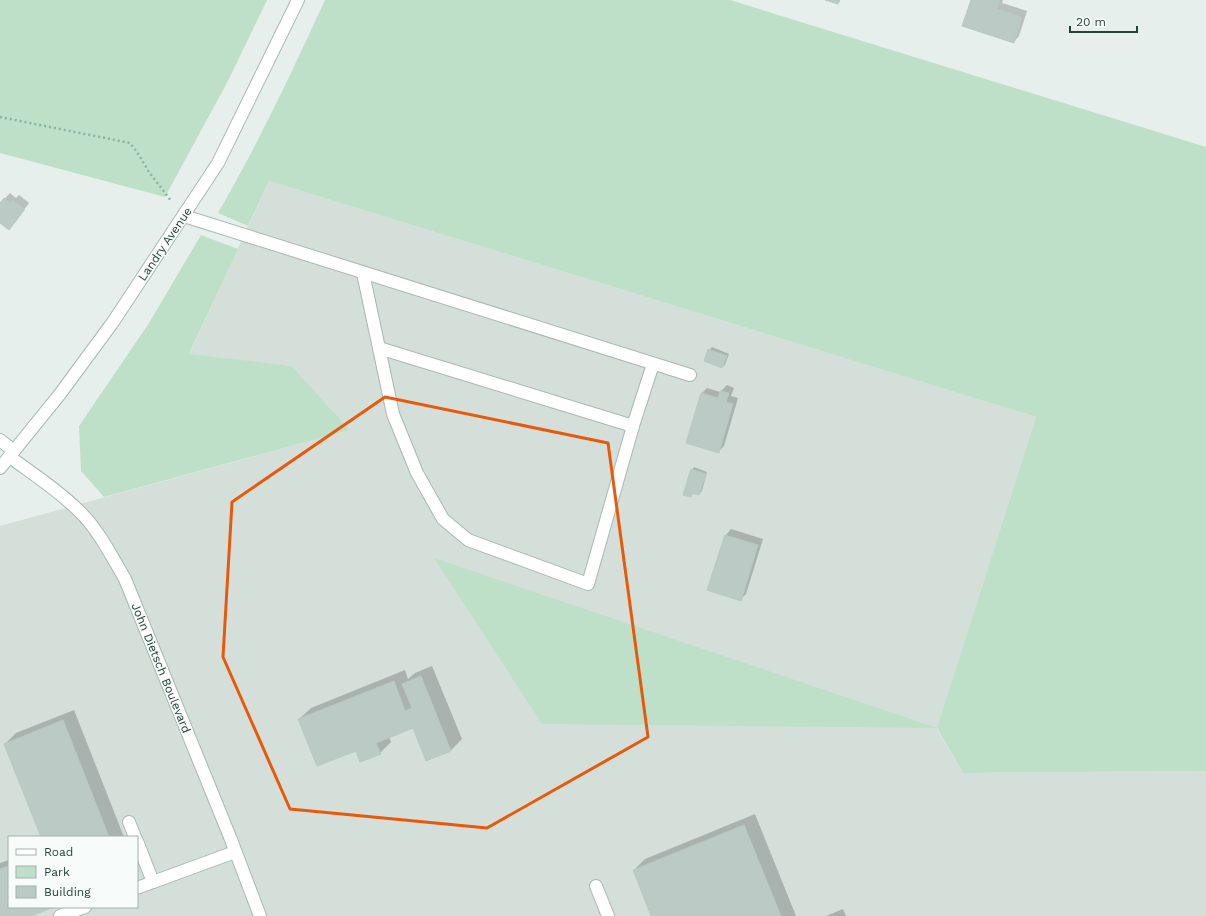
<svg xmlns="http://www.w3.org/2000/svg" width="1206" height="916" viewBox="0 0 1206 916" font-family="'Work Sans',sans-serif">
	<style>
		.built { fill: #d4dfda; fill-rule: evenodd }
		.green { fill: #bfe0c8 }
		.shadow { fill: #0003 }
		.building { fill: #bbcac4; stroke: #b8c9c2 }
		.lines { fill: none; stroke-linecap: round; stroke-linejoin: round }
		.minor-casing { stroke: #a8b8b2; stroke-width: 14 }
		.path { stroke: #86b3a5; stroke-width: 2.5; stroke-dasharray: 2 3; stroke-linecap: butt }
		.minor { stroke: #fff; stroke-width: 12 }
		.marked { fill: none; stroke: #e8590c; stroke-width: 3; stroke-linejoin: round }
		.labels { text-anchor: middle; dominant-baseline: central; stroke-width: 3; stroke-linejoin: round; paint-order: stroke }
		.street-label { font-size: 12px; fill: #24423a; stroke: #f7fbf9 }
	</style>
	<rect width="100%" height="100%" fill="#e6efeb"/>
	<path class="built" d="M269 181 1036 417 937 729 963 773 1206 771V916H0V526L350 430 292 366 189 355ZM9 837H137V907H9Z"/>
	<g class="green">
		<polygon points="0,0 267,0 229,79 165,197 0,153"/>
		<path d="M325 0H730L1206 147V771L963 773 937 728 542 724 434 558 937 728 1036 417 269 181 248 226 218 213C258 144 292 72 325 0Z"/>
		<polygon points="201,235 238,249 189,354 292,366 350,430 104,497 81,471 79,426 149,323"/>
	</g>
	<g class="shadow">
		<polygon points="972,0 1003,0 1002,3 1027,11 1019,36 1014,42"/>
		<polygon points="10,193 16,198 19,195 29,203 14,223 0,222 0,204"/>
		<polygon points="712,347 729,354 725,365 722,367 709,350"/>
		<polygon points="727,385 734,388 731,396 738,398 724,446 718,452 702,393 707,388 720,392"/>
		<polygon points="694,467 707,472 702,491 699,494 694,492 691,496 692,470"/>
		<polygon points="731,529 763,539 746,594 741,599 708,589 726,535"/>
		<polygon points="432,666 462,739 451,750 414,727 389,737 391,742 380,753 357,750 299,719 311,708 405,670 408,679 415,673"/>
		<polygon points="74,710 124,837 42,837 5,744 16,733"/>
		<polygon points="755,814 796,916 652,916 634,870 645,859"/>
		<polygon points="9,860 9,907 51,907 29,916 0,916 0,863"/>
		<polygon points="843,909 846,916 826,916"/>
	</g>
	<g class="building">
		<polygon points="825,0 840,0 838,4"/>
		<polygon points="971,0 1000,0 997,9 1022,17 1014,43 962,26"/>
		<polygon points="4,198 10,203 12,200 25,209 9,230 0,223 0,203"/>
		<polygon points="708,349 727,356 722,368 704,361"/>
		<polygon points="720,391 729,393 726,402 733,404 719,453 686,443 701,393 718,398"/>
		<polygon points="691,469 706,474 699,495 692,493 691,497 683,495"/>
		<polygon points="725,535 758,545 741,601 707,590"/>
		<polygon points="421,676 451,751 426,761 413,728 376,743 381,754 360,762 356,751 317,766 298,719 394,681 405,711 412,708 402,684"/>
		<polygon points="63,720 109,837 41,837 4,744"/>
		<polygon points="744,825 781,916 651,916 633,870"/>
		<polygon points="9,866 9,907 54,907 31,916 0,916 0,869"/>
	</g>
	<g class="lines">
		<defs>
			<g id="minor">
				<polyline points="184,216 690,375"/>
				<polyline points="363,273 393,414 417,473 443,519 468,540 588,584 633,426 653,364"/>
				<polyline points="379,348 633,426"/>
				<polyline points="0,440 14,451"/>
				<path d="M10 457C33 474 58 490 78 510 98 529 111 555 125 579L230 837 260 916"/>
				<polyline points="0,468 60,394 113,322 218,163 298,0"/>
				<polyline points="129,822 135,837"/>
				<polyline points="137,841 153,882 235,852"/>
				<polyline points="596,886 608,916"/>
				<polyline points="137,888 153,882"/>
				<polyline points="60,916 85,907"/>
			</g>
		</defs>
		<use href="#minor" class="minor-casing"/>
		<polyline class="path" points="0,117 130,143 139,155 149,172 172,202"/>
		<use href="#minor" class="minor"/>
	</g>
	<path class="marked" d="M385 397 608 443 648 737 487 828 290 809 223 657 232 502Z"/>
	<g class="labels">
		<g class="street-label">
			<text transform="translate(165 244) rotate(-56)">Landry Avenue</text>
			<text transform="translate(161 668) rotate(68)">John Dietsch Boulevard</text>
		</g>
	</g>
	<rect x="8" y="836" width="130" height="72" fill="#f7fbf9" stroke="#a3b1ad"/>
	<rect x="16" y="849" width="20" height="6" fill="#ffffff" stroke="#a3b1ad"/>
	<text x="44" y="856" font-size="12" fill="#24423a">Road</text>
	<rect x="16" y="866" width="20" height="12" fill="#bfe0c8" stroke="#a3b1ad"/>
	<text x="44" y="876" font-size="12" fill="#24423a">Park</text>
	<rect x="16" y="886" width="20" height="12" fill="#bbcac4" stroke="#a3b1ad"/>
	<text x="44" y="896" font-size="12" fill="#24423a">Building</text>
	<path d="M1070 26v6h67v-6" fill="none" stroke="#24423a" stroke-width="2"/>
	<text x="1076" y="26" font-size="12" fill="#24423a" stroke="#f7fbf9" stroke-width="3" paint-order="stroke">20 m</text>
</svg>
